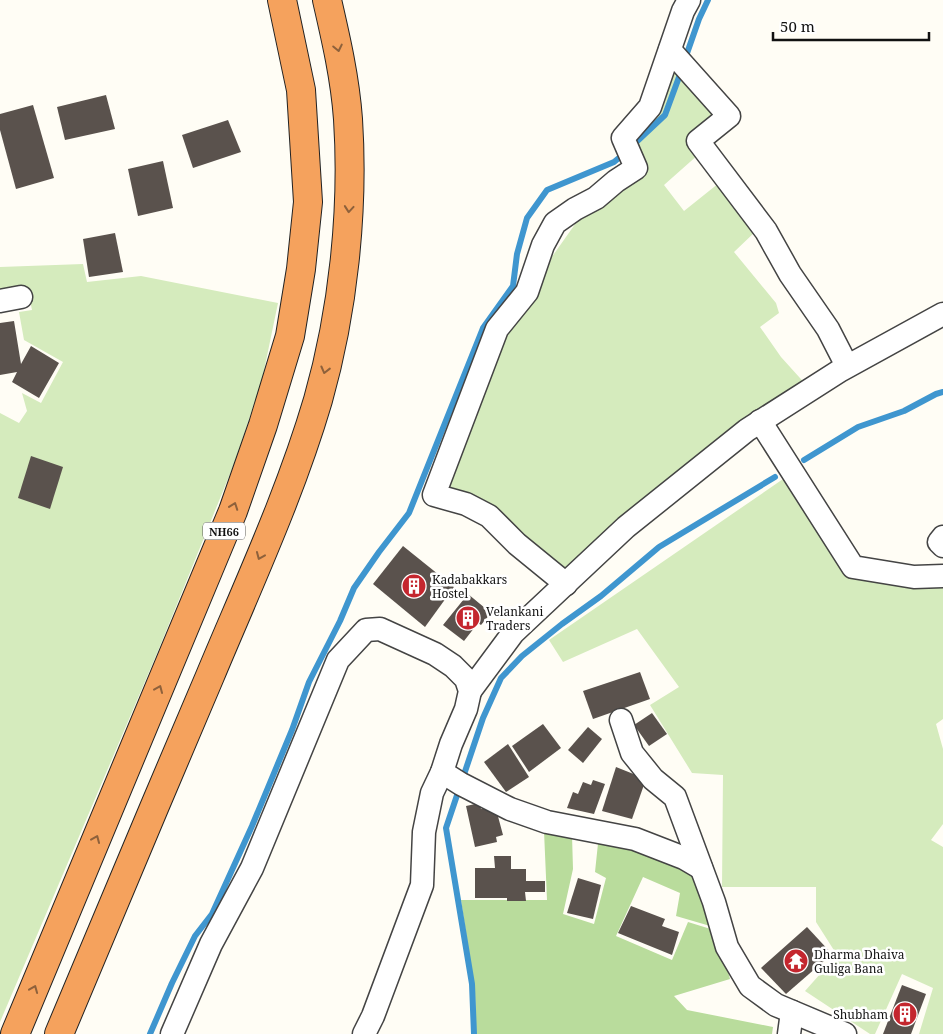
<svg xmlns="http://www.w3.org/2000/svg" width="943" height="1034" viewBox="0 0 943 1034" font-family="'Noto Serif',serif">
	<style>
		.green { fill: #d5ebbd }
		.forest { fill: #b9dc9c }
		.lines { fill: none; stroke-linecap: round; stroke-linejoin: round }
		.stream { stroke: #3f96cf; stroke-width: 6 }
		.building { fill: #5a524d }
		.street-casing { stroke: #444; stroke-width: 25 }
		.highway-casing { stroke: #222; stroke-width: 30 }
		.street { stroke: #fff; stroke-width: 22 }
		.highway { stroke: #f5a25d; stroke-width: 28 }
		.oneway { stroke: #8e613b }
		.labels { text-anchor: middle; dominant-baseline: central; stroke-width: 5; stroke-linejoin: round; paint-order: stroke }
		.shield { fill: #fff; stroke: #585858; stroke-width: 1 }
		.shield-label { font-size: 11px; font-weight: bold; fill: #111 }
		.poi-label { font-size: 12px; fill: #111; stroke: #fff; text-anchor: start }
	</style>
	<rect width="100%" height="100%" fill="#fffdf5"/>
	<g class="green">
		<polygon points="674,61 718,114 699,154 664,185 684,211 719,183 756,231 734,252 776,303 779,313 760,327 781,357 809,388 566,581 519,544 435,495 497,329 527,292 578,220 637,174 631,150"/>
		<polygon points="83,264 87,282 141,276 278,303 262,380 234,464 158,651 0,1022 0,413 19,423 27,411 22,393 41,403 63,362 24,340 19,312 32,310 28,291 0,294 0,267"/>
		<polygon points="786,477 852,573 943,583 943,719 936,724 943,749 943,824 931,840 943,847 943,1034 919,1034 933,988 902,974 875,1034 870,1034 805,991 837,955 816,922 816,887 722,887 723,775 692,773 650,705 679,687 637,629 563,662 549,640"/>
	</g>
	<polygon class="forest" points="544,831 572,835 573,869 563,914 594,924 606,878 595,872 599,834 695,868 717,928 676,916 680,893 643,877 616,936 672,960 688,922 717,931 730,979 674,996 687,1010 773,1027 772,1034 476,1034 475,993 461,900 547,900"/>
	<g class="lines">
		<g class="stream">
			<polyline points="685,59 699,19 708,0"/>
			<polyline points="632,146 665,115 682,69"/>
			<polyline points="804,460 858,427 904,411 936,394 943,392"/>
			<polyline points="150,1034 172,983 195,936 212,914 252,826 292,730 309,682 340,621 354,588 379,552 409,513 483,328 513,286 517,254 527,218 547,190 614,162 625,153"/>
			<polyline points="474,1034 472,984 446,828 483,718 501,678 522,656 562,624 601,596 659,547 775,477"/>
		</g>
	</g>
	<g class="building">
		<polygon points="106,95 115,129 65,140 57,107"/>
		<polygon points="33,105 54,178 16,189 0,130 0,114"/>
		<polygon points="228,120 241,152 193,168 182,135"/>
		<polygon points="163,161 173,208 138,216 128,169"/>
		<polygon points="115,233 123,272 89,277 83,239"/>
		<polygon points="14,321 21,364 31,346 59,363 39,398 12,382 17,372 0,375 0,323"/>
		<polygon points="31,456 63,467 50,509 18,498"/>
		<polygon points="403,546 454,587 425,627 373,584"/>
		<polygon points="468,594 491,613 481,625 478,623 464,641 443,625"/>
		<polygon points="640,672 650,699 593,719 583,691"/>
		<polygon points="652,713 667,734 649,746 634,725"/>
		<polygon points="543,724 561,748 529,772 512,746"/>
		<polygon points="588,727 602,739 583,763 568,750"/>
		<polygon points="508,744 529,777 506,792 484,762"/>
		<polygon points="616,767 646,779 632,819 602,811"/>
		<polygon points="593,780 605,784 594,814 567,808 573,792 578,794 583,782 591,785"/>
		<polygon points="480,803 481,809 487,808 487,811 496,809 503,835 496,837 497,842 475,847 466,806"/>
		<polygon points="494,856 511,856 511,869 526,869 526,881 545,881 545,892 525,892 526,901 507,901 507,898 475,898 475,868 495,868"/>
		<polygon points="578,878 601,885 593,919 567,913"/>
		<polygon points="631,906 665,919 662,926 679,932 672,955 618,933"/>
		<polygon points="807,927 832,954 786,994 761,968"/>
		<polygon points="902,985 926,994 911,1034 883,1034"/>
	</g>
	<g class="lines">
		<defs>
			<g id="street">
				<polyline points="670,50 729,116 698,141 766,231 790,274 828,329 847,366"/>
				<polyline points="0,301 21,297"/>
				<polyline points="760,421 853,567 914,577 943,576"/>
				<polyline points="943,537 939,542 943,546"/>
				<polyline points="566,584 517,544 489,516 466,504 434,495 497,329 527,292 543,245 555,223 575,209 596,198 616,181 636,168 623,138 650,107 683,11 689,0"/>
				<polyline points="470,691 513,633 626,527 747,430 841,370 943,314"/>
				<polyline points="621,720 632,753 653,779 675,797 714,902 727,947 750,986 776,1005 845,1034"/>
				<polyline points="442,772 461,784 510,809 547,822 635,839 684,858 701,868"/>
				<polyline points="172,1034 211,944 252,868 338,660 366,630 380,629 435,654 453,666 466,679 470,691 466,709 451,744 442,772 432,793 424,832 422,885 373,1016 364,1034"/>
				<polyline points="789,1034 792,1012"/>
			</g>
			<g id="highway">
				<polyline points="15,1034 233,511 263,425 290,336 301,269 308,202 301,90 282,0"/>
				<path d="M59 1034C109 915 159 795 210 676 248 585 290 495 318 400 343 312 354 211 348 119 345 78 336 39 327 0"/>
			</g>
		</defs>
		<use href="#street" class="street-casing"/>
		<use href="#highway" class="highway-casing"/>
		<use href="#street" class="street"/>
		<use href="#highway" class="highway"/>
	</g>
	<defs><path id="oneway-chevron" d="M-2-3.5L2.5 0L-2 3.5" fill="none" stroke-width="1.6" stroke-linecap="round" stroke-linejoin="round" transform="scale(1.25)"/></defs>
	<g class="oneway">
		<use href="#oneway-chevron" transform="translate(338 48) rotate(78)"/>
		<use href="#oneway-chevron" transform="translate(349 209) rotate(95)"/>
		<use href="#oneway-chevron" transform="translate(325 370) rotate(104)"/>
		<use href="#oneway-chevron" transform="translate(234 506) rotate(-70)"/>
		<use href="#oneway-chevron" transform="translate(260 556) rotate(113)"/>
		<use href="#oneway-chevron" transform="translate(159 689) rotate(-67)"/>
		<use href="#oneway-chevron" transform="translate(96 839) rotate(-67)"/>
		<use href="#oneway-chevron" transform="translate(34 989) rotate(-68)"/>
	</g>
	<defs>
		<symbol id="building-disc" viewBox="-11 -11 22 22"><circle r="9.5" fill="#c4262e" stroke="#fff"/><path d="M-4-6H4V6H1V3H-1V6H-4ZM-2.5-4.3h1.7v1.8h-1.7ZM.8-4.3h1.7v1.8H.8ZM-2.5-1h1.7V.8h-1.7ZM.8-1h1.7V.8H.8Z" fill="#fff"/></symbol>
		<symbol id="temple-disc" viewBox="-11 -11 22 22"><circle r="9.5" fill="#c4262e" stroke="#fff"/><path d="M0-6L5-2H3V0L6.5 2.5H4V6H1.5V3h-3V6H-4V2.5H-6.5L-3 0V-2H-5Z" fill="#fff"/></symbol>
	</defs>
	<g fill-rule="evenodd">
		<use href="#building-disc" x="400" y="572" width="28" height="28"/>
		<use href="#building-disc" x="454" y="604" width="28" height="28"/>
		<use href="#temple-disc" x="782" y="947" width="28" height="28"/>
		<use href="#building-disc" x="891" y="1000" width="28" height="28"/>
	</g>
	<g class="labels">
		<rect class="shield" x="203" y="522.5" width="42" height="17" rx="4"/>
		<g class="shield-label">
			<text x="224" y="531">NH66</text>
		</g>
		<g class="poi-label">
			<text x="432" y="579">Kadabakkars<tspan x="432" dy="14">Hostel</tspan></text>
			<text x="486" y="611">Velankani<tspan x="486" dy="14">Traders</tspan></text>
			<text x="814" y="954">Dharma Dhaiva<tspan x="814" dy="14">Guliga Bana</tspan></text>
			<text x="888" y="1014" text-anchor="end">Shubham</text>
		</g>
	</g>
	<path d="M773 32v8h156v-8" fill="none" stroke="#111111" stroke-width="2.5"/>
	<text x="780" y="32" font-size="15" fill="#111111" stroke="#ffffff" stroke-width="4" paint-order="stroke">50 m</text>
</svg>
